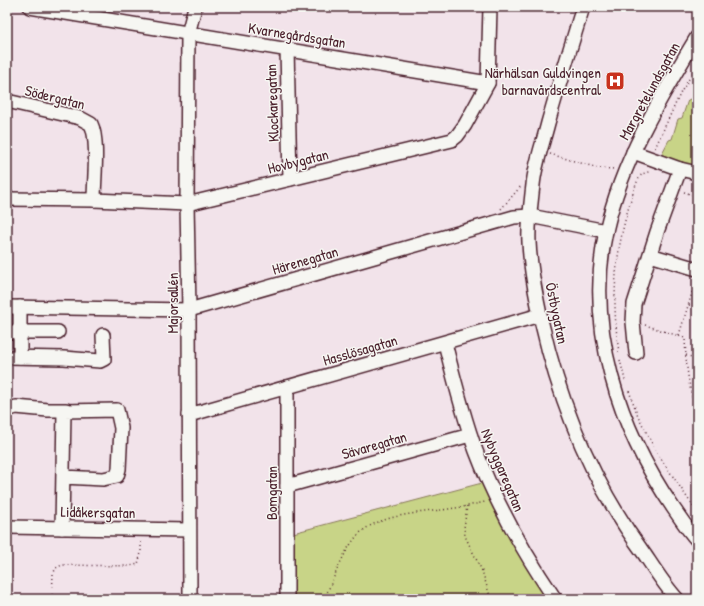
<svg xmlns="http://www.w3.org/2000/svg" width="704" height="606" viewBox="0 0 704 606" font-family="'Patrick Hand',sans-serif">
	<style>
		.green { fill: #c8d487; stroke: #897a59 }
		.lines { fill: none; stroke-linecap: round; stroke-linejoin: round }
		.minor-casing { stroke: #4a1f2b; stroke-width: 16 }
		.path { stroke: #4a1f2b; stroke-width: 1.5; stroke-dasharray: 1 3; stroke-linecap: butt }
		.minor { stroke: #f6f6f2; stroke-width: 13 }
		.labels { text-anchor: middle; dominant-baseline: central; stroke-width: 3; stroke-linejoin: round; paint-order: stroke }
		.street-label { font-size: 15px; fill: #4a1f2b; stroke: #f6f6f2 }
		.poi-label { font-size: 15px; fill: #4a1f2b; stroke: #f6f6f2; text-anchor: end }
	</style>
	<rect width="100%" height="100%" fill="#f2e3ea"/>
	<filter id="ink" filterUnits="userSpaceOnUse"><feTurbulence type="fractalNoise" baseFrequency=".025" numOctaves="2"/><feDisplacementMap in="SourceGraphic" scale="8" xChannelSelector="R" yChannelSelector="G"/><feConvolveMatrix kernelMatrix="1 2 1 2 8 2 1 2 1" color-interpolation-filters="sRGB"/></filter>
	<g filter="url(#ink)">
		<g class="green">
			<polygon points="697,94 697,171 680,166 661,155 669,140 672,139 678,119 682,118 688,100 695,97"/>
			<polygon points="482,483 507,532 548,599 293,599 293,533"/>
		</g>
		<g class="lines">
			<defs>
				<g id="minor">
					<polyline points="30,7 488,83"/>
					<path d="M583 7C571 46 559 84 548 123 543 143 535 164 533 185 531 203 528 224 529 242 530 269 536 297 542 324 561 407 594 486 645 555 655 570 665 586 677 599"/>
					<path d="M697 37C660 98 622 160 606 231 585 328 619 429 674 509 681 519 688 530 697 540"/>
					<polyline points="287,49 290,179"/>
					<path d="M7 101 80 118 91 124C99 140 94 180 94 200"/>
					<polyline points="633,152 680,169 697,173"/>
					<polyline points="7,199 94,200 187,204 452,140 457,136 465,125 488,83 490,7"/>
					<polyline points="650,255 697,269"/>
					<polyline points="7,307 189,310 514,217 530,216 606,231"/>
					<polyline points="20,307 20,357"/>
					<polyline points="7,332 58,332"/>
					<path d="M445 343C454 379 463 416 476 451 496 504 524 553 555 599"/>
					<polyline points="636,353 633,322 634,304 657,232 680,169"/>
					<polyline points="7,357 64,358 100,361 104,359 103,335"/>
					<polyline points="287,387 287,599"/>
					<polyline points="7,410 16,407 48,410 66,410"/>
					<polyline points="189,415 540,315"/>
					<polyline points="287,486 470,435"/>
					<polyline points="7,527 189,530"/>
					<polyline points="62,528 64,411 117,410 121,428 119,469 117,476 103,479 63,477"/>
					<polyline points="190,599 189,310 187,204 188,34 195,7"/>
				</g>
			</defs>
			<use href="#minor" class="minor-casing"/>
			<g class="path">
				<polyline points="655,148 681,92 697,66"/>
				<polyline points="550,154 598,168 614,169"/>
				<polyline points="684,192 697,196"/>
				<polyline points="501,209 521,186"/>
				<polyline points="689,305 697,307"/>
				<path d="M645 325 685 338C686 363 688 388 697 412"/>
				<polyline points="679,335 696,280"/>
				<path d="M619 352C611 301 615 249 631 200 634 191 636 181 642 174L651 171"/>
				<polyline points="686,355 697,359"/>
				<polyline points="620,360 625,380"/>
				<polyline points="629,391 638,416 657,453 697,512"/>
				<polyline points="692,398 697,388"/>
				<polyline points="467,506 464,528 465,536 482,571 489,593 493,599"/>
				<polyline points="52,599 53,574 56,568 62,565 130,566 138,564 141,553 141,539"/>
				<path d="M324 599C334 579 342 553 357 536 377 513 427 513 455 508 465 507 475 504 485 502"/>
				<polyline points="488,599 489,593"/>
			</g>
			<use href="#minor" class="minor"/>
		</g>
	</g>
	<defs>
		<symbol id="hospital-square" viewBox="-11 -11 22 22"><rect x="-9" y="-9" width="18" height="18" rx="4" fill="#c8321e" stroke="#f6f6f2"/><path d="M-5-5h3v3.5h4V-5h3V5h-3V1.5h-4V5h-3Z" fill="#fff"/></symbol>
	</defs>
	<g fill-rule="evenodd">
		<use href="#hospital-square" x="604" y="70" width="22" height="22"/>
	</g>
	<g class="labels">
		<g class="street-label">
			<text transform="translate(297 35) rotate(9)">Kvarnegårdsgatan</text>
			<text transform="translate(649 91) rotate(-61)">Margretelundsgatan</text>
			<text transform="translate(55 97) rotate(14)">Södergatan</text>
			<text transform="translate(272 103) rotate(-92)">Klockaregatan</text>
			<text transform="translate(298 161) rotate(-14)">Hovbygatan</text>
			<text transform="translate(305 260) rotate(-16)">Härenegatan</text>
			<text transform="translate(172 303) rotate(-90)">Majorsallén</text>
			<text transform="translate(557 313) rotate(78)">Östbygatan</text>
			<text transform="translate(360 350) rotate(-16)">Hasslösagatan</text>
			<text transform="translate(374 445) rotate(-16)">Sävaregatan</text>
			<text transform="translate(503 470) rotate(67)">Nybyggaregatan</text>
			<text transform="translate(271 493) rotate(-90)">Bomgatan</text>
			<text transform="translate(98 512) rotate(1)">Lidåkersgatan</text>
		</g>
		<g class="poi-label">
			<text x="601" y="72">Närhälsan Guldvingen<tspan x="601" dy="17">barnavårdscentral</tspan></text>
		</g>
	</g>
	<rect width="704" height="606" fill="none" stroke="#f6f6f2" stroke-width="24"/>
	<rect x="12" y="12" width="680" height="582" fill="none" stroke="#4a1f2b" stroke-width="1.5" filter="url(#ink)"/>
</svg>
